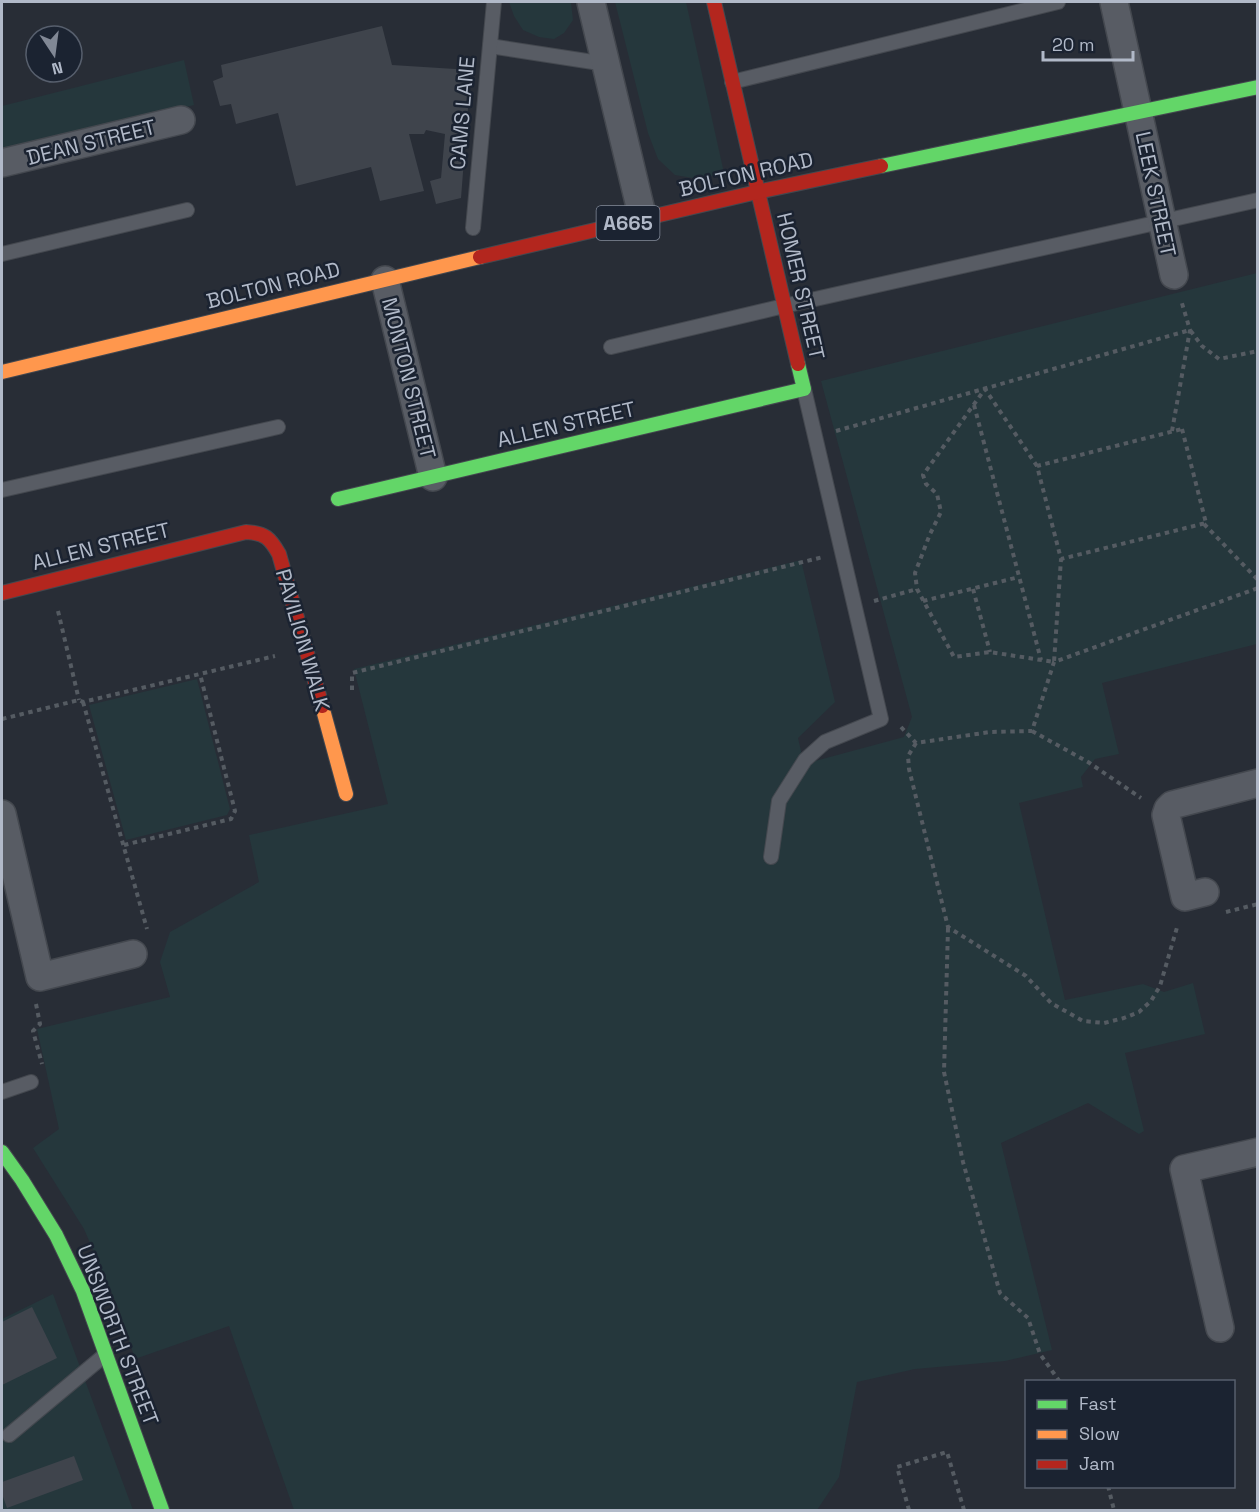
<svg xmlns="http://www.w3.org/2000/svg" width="1259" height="1512" viewBox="0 0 1259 1512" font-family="'Space Grotesk',sans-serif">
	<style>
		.green { fill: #25373c }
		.building { fill: #3f444c }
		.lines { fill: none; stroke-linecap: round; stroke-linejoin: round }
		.lane-casing { stroke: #44484f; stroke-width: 16 }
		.street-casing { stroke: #44484f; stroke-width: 30 }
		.fast-casing { stroke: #44484f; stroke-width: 16 }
		.slow-casing { stroke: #44484f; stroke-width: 16 }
		.jam-casing { stroke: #44484f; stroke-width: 16 }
		.path { stroke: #555b62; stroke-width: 4; stroke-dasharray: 4.5 4.5; stroke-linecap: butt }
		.lane { stroke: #585c64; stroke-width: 14 }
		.street { stroke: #585c64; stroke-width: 27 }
		.fast { stroke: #63d668; stroke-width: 14 }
		.slow { stroke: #ff974d; stroke-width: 14 }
		.jam { stroke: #b3261e; stroke-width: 14 }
		.labels { text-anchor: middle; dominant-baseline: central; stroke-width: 5; stroke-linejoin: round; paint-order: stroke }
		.shield { fill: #1b2331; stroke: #848c9b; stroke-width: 1.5 }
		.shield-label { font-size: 20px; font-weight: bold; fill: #b1b9c8 }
		.street-label { font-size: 21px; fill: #b1b9c8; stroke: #1b2331 }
	</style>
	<rect width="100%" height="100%" fill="#282d36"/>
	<g class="green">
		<polygon points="509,2 571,2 573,20 564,33 554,39 539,37 523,30 514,16"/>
		<polygon points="615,2 686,2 724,173 698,179 675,175 658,159 648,133"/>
		<polygon points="184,60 194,105 2,153 2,106"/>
		<polygon points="1257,273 1257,644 1102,683 1119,754 1095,759 1081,777 1083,787 1019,803 1065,1000 1143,984 1164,992 1193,983 1205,1034 1125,1053 1144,1131 1139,1134 1088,1103 1001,1143 1052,1350 1005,1361 915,1369 857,1382 839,1477 817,1510 294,1510 229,1326 135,1359 119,1310 84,1229 33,1148 59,1129 37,1029 170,997 160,962 170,932 259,882 249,835 388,804 354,669 801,560 835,702 798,738 804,764 904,737 912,717 821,381"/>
		<polygon points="197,679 230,809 227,815 126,840 89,705"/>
		<polygon points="53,1294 133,1510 2,1510 2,1319"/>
	</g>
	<g class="building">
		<polygon points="382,26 392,65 471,70 461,198 436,204 430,181 441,178 445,134 426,130 424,134 409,134 424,191 380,201 371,167 296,186 278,113 236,124 231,104 220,106 213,81 223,77 221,65"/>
		<polygon points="32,1307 57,1358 2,1385 2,1322"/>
		<polygon points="74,1456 83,1480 7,1508 2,1494 2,1482"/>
	</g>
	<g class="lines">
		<defs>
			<g id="lane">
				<polyline points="490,46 606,64"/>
				<polyline points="732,82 1058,2"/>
				<polyline points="473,228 494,2"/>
				<polyline points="2,254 187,210"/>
				<polyline points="611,347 784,306 1258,200"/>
				<polyline points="2,490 278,427"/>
				<polyline points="771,857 779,801 805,760 825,742 881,719 804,389"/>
				<polyline points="2,1092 31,1082"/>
				<polyline points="9,1435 106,1354"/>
			</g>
			<g id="street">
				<polyline points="591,2 643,219"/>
				<polyline points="1114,2 1174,275"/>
				<polyline points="2,163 181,120"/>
				<polyline points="385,280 433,477"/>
				<polyline points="2,814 40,977 133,954"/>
				<polyline points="1205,892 1185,897 1166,815 1168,809 1172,805 1258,783"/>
				<polyline points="1220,1328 1184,1169 1258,1152"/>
			</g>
			<g id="fast">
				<polyline points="881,166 1258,87"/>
				<polyline points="338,499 804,389 798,364"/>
				<polyline points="2,1152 22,1180 56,1235 83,1291 162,1510"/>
			</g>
			<g id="slow">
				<polyline points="2,372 480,257"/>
				<polyline points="322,706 346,794"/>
			</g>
			<g id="jam">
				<polyline points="714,2 798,364"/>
				<polyline points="480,257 757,192 881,166"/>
				<path d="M2 593 246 532C265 533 270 538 279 554L322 706"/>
			</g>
		</defs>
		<use href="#lane" class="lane-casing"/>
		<use href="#street" class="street-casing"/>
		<use href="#fast" class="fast-casing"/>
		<use href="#slow" class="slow-casing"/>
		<use href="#jam" class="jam-casing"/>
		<g class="path">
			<polyline points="974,405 1041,660"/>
			<polygon points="1182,429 1206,523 1061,559 1037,466"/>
			<polyline points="836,431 1190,330 1202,346 1219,359 1258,351"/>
			<polyline points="1172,431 1190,330 1181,300"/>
			<polyline points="1037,466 985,389 923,475 926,484 937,494 941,512 930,534 915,573 917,589 954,657 990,652 1054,662 1061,559"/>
			<polyline points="1204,524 1258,580"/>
			<polyline points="973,589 990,652"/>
			<polyline points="874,601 917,589"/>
			<polyline points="923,601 1019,577"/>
			<polyline points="58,611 79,700"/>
			<polyline points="352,690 352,673 823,557"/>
			<polyline points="83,702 147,929"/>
			<polyline points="2,719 79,700 83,702 275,656"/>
			<polyline points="901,727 916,743 990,732 1032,731 1054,662 1258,588"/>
			<polyline points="1032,731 1088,762 1141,798"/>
			<polyline points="916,743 908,756 909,769 948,927 1026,976 1051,1003 1083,1021 1104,1023 1124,1018 1139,1012 1151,1001 1160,986 1178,924"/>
			<polyline points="124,845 231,819 235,811 200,674"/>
			<polyline points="1226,912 1258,904"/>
			<polyline points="948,928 944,1072 963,1162 1000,1293 1028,1318 1040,1354 1060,1382"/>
			<polyline points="36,1004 40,1024 33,1031 42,1064"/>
			<polyline points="1108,1486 1114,1510"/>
			<polyline points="909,1510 897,1467 947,1452 964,1510"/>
		</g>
		<use href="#lane" class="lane"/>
		<use href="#street" class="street"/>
		<use href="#fast" class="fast"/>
		<use href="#slow" class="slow"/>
		<use href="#jam" class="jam"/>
	</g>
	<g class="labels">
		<rect class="shield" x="596.5" y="206" width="63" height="34" rx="4.5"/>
		<g class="shield-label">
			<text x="628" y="223">A665</text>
		</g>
		<g class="street-label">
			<text transform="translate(462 113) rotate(-85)">CAMS LANE</text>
			<text transform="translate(91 142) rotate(-14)">DEAN STREET</text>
			<text transform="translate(746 174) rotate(-13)">BOLTON ROAD</text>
			<text transform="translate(1156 194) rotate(78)">LEEK STREET</text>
			<text transform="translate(273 285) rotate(-14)">BOLTON ROAD</text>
			<text transform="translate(801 286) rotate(77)">HOMER STREET</text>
			<text transform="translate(409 378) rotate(76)">MONTON STREET</text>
			<text transform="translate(566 424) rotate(-13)">ALLEN STREET</text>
			<text transform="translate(101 546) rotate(-14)">ALLEN STREET</text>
			<text transform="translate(303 640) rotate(74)">PAVILION WALK</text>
			<text transform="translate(118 1335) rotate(69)">UNSWORTH STREET</text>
		</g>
	</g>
	<rect width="1259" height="1512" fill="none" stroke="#b1b9c8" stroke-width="6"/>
	<rect x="1025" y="1380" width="210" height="108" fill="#1b2331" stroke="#575f6d" stroke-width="1.5"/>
	<rect x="1037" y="1400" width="30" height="9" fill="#63d668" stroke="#575f6d" stroke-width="1.5"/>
	<text x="1079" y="1410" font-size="18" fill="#b1b9c8">Fast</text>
	<rect x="1037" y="1430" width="30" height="9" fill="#ff974d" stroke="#575f6d" stroke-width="1.5"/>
	<text x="1079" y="1440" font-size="18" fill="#b1b9c8">Slow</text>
	<rect x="1037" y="1460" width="30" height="9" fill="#b3261e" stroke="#575f6d" stroke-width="1.5"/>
	<text x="1079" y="1470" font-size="18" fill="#b1b9c8">Jam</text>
	<g transform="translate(54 54) rotate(167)"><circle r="28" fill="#1b2331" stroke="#575f6d" stroke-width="1.5"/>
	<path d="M0-4.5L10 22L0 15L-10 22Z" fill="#818895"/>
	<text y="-9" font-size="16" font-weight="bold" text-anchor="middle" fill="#b1b9c8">N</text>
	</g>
	<path d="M1043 51v9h90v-9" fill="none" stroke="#b1b9c8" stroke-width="3"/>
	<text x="1052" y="51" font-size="18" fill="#b1b9c8" stroke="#1b2331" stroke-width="4.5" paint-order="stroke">20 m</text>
</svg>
